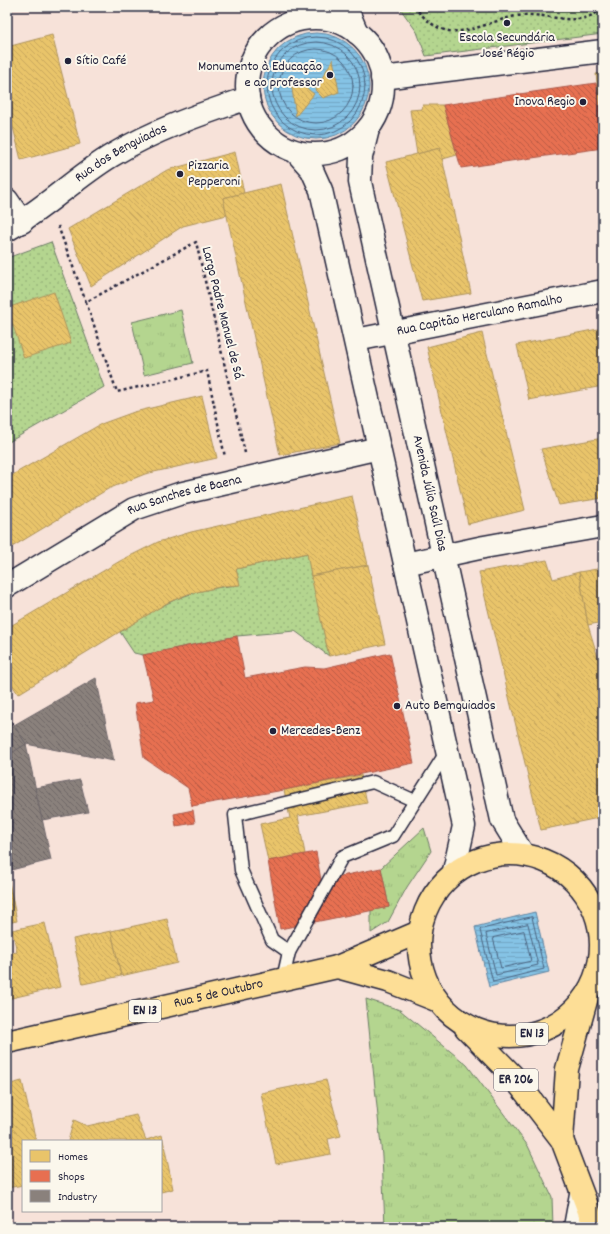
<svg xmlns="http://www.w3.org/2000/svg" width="610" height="1234" viewBox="0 0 610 1234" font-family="Dekko,sans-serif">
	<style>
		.grass { fill: url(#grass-tufts); stroke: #6b7c65 }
		.garden { fill: url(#garden-dots); stroke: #6b7c65 }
		.water { fill: url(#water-rules); stroke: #5d83a1 }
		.homes { fill: url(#homes-back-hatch); stroke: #ad935c }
		.shops { fill: url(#shops-back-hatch); stroke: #ac584a }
		.industry { fill: url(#industry-back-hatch); stroke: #6b6468 }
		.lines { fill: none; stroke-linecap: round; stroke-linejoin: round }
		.shore { stroke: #4a627f; stroke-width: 1 }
		.service-casing { stroke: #22223b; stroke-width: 15 }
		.minor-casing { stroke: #22223b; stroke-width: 25 }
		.secondary-casing { stroke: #22223b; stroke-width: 25 }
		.primary-casing { stroke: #22223b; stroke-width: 25 }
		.path { stroke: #22223b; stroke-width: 2.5; stroke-dasharray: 3 3; stroke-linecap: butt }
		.service { stroke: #fbf7ec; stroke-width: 12 }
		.minor { stroke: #fbf7ec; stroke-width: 22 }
		.secondary { stroke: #fbf7ec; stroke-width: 22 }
		.primary { stroke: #fdde96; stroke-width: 22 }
		.poi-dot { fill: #22223b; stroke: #fbf7ec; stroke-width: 1.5 }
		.labels { text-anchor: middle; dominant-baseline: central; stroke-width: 4; stroke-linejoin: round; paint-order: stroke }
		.shield { fill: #fbf7ec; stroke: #636270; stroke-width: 1 }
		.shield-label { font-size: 13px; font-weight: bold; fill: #22223b }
		.poi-label { font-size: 14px; fill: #22223b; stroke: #fbf7ec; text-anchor: start }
		.street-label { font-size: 14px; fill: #22223b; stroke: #fbf7ec }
	</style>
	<defs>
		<pattern id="grass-tufts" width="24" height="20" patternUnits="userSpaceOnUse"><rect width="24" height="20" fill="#b4d58f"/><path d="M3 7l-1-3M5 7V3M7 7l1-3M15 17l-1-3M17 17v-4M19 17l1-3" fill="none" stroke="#9ab77c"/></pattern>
		<pattern id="garden-dots" width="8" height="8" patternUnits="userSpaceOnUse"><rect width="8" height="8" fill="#b4d58f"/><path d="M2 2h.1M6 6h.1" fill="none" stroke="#9ab77c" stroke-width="1.8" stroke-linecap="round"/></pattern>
		<pattern id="water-rules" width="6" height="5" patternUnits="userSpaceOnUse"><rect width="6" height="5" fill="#85c3e5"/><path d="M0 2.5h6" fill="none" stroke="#73a7c5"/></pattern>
		<pattern id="homes-back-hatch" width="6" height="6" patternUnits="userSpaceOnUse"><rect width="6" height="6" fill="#e9c46a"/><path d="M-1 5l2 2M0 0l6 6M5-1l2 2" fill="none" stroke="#c8a85d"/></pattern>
		<pattern id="shops-back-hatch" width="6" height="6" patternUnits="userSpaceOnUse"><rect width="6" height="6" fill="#e76f51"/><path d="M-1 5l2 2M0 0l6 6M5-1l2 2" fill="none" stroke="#bb5b44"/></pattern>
		<pattern id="industry-back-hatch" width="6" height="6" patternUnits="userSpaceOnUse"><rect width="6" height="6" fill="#8a817c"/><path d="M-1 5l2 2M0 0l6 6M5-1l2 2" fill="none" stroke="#706967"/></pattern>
	</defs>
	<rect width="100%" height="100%" fill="#f7e2d9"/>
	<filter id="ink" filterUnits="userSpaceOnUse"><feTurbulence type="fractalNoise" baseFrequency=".025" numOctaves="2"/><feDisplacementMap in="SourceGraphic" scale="8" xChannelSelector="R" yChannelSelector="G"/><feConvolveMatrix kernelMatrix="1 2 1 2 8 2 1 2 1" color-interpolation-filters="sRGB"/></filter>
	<g filter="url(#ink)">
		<g class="grass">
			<polygon points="181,310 193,363 144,375 132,322"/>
			<polygon points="424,828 431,851 407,887 388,922 371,933 371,910 389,907 381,868"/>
			<polygon points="366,999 400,1010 467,1065 528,1146 552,1197 553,1227 385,1227 382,1156"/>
		</g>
		<g class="garden">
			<polygon points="399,7 603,7 603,34 426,56 417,32"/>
			<polygon points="51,242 104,387 7,443 7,258"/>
			<path d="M307 553 329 656 295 631 237 636 143 655 134 653 120 632C136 622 151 611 168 603 190 592 215 587 239 585L236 569Z"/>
		</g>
		<g class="water">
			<circle cx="316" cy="86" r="53"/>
			<polygon points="535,912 549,972 489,987 475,927"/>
		</g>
		<g class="homes">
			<polygon points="52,35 80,144 21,160 7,102 7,47"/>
			<polygon points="333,59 339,92 323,98 315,90"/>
			<polygon points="603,73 603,130 596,74"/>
			<polygon points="290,75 314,94 296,116"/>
			<polygon points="423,105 443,105 457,155 443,159 440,148 417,154 410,110 422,109"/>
			<polygon points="440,148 471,293 422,301 386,162"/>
			<polygon points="235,152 244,193 223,198 227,215 183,226 91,286 68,229 167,170"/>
			<polygon points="281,184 340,443 280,455 223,198"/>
			<polygon points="54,292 71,343 24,358 7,308"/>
			<polygon points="603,328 603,386 529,400 517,345"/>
			<polygon points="482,333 525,510 468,524 427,347"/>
			<polygon points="202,396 217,458 145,474 108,489 7,550 7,478 101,424 134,412"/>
			<polygon points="603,438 603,498 559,505 541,449"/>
			<polygon points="352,496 368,565 311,576 307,553 236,569 240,585 224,586 188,594 167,603 18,694 7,677 7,628 120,561 158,542 191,532"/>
			<polygon points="547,560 553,579 579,572 588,625 603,674 603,817 541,830 479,572"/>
			<polygon points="368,565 385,644 329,656 311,576"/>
			<polygon points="603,568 603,622 588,625 579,572"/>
			<polygon points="361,775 367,803 298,816 305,854 268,861 260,824 290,818 284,790"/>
			<polygon points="7,872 17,921 7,923"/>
			<polygon points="167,919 177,963 121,976 111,931"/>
			<polygon points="45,923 60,987 7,999 7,954 17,952 12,930"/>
			<polygon points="111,931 121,976 83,984 73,939"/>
			<polygon points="326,1080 341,1136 328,1139 331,1154 276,1164 261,1093"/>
			<polygon points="22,1081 36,1141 23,1141 23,1185 7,1188 7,1085"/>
			<polygon points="136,1115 146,1140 162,1135 173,1189 161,1192 161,1141 68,1141 74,1120 87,1126"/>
		</g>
		<g class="shops">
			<polygon points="596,83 603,130 603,148 461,168 443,105"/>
			<polygon points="237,636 245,678 305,667 324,668 390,653 414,763 284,790 192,806 188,788 144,758 135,703 154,700 143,655"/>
			<polygon points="193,810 195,823 176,826 174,814"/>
			<polygon points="316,852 321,880 381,868 389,907 280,929 268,861"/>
		</g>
		<g class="industry">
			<polygon points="96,678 114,761 26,744 14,725"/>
			<polygon points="7,715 26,744 7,756"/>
			<polygon points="26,744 51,860 7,871 7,756"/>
			<polygon points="80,780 88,812 42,820 35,788"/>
		</g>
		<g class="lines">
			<g class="shore">
				<circle cx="316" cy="86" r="49"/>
				<circle cx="316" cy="86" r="44"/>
				<circle cx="316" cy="86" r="37"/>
				<polygon points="532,917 544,969 493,982 480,930"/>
				<polygon points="528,924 538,965 496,975 486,934"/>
				<polygon points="524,931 531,961 501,968 493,938"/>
			</g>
			<defs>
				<g id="service">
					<polyline points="289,952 342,857 393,836 447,751"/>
					<polyline points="283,979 289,952 272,940 241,870 235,815 373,782 415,801"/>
				</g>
				<g id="minor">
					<polyline points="382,78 603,51"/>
					<polyline points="7,200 22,222"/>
					<path id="s1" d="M7 230C43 210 75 178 111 156 154 130 201 114 248 98"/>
					<path id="s2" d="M356 340 603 291"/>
					<polyline points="405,564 484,547 603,526"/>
					<path id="s3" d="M7 586 134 509 179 494 379 448"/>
					<polyline points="575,1227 581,1194"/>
				</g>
				<g id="secondary">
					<polyline points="346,7 357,33"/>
					<circle cx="315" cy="86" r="68"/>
					<path id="s4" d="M368 129 361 157 360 182 502 820 523 854"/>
					<polyline points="296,152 312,170 321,190 464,826 454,871"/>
				</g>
				<g id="primary">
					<circle cx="510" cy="945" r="91"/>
					<polyline points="337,967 388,981 436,1000"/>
					<polyline points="466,1028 512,1075 562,1140 595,1227"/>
					<path id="s5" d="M7 1042 337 967 419 932"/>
					<polyline points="562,1140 567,1069 587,997"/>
				</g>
			</defs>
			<use href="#service" class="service-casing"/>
			<use href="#minor" class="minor-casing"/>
			<use href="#secondary" class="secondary-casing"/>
			<use href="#primary" class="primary-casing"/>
			<g class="path">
				<path d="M414 7C423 17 435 29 449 31 474 34 499 16 526 15 553 14 580 29 603 8"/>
				<polyline points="58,226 86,302 196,242 245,453"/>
				<polyline points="86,302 117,392 207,371 225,457"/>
			</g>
			<use href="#service" class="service"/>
			<use href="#minor" class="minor"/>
			<use href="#secondary" class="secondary"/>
			<use href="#primary" class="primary"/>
		</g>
	</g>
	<g class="poi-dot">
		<circle cx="507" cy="23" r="4"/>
		<circle cx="68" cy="61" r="4"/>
		<circle cx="330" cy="75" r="4"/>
		<circle cx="583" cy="102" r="4"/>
		<circle cx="180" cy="174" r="4"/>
		<circle cx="397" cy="706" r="4"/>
		<circle cx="273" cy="731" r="4"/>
	</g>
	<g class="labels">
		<g class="shield">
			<rect x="129" y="1000" width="32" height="22" rx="3"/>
			<rect x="516" y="1023" width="32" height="22" rx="3"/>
			<rect x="494" y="1069" width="44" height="22" rx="3"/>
		</g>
		<g class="shield-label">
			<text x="145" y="1011">EN 13</text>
			<text x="532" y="1034">EN 13</text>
			<text x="516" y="1080">ER 206</text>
		</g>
		<g class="poi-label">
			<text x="507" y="38" text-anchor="middle">Escola Secundária<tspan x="507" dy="16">José Régio</tspan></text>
			<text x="76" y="61">Sítio Café</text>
			<text x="322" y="67" text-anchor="end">Monumento à Educação<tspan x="322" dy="16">e ao professor</tspan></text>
			<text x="575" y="102" text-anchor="end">Inova Regio</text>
			<text x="188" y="166">Pizzaria<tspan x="188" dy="16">Pepperoni</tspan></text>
			<text x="405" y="706">Auto Bemguiados</text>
			<text x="281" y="731">Mercedes-Benz</text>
		</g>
		<g class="street-label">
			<text stroke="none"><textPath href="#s1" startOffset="138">Rua dos Benguiados</textPath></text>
			<text transform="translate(222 313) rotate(76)">Largo Padre Manuel de Sá</text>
			<text stroke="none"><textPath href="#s2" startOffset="126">Rua Capitão Herculano Ramalho</textPath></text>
			<text stroke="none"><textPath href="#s4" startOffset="373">Avenida Júlio Saúl Dias</textPath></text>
			<text stroke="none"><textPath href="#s3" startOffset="201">Rua Sanches de Baena</textPath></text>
			<text stroke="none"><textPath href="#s5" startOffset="217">Rua 5 de Outubro</textPath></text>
		</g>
	</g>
	<rect width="610" height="1234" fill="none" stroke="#fbf7ec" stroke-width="24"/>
	<rect x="12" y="12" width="586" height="1210" fill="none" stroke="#22223b" stroke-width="1.5" filter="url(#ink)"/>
	<rect x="22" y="1140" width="140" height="72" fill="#fbf7ec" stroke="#a4a2a5"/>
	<rect x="30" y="1150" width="20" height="12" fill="#e9c46a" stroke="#a4a2a5"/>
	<text x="58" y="1160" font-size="12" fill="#22223b">Homes</text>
	<rect x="30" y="1170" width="20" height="12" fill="#e76f51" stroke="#a4a2a5"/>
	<text x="58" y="1180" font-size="12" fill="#22223b">Shops</text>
	<rect x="30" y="1190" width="20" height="12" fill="#8a817c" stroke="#a4a2a5"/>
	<text x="58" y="1200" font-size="12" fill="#22223b">Industry</text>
</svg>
